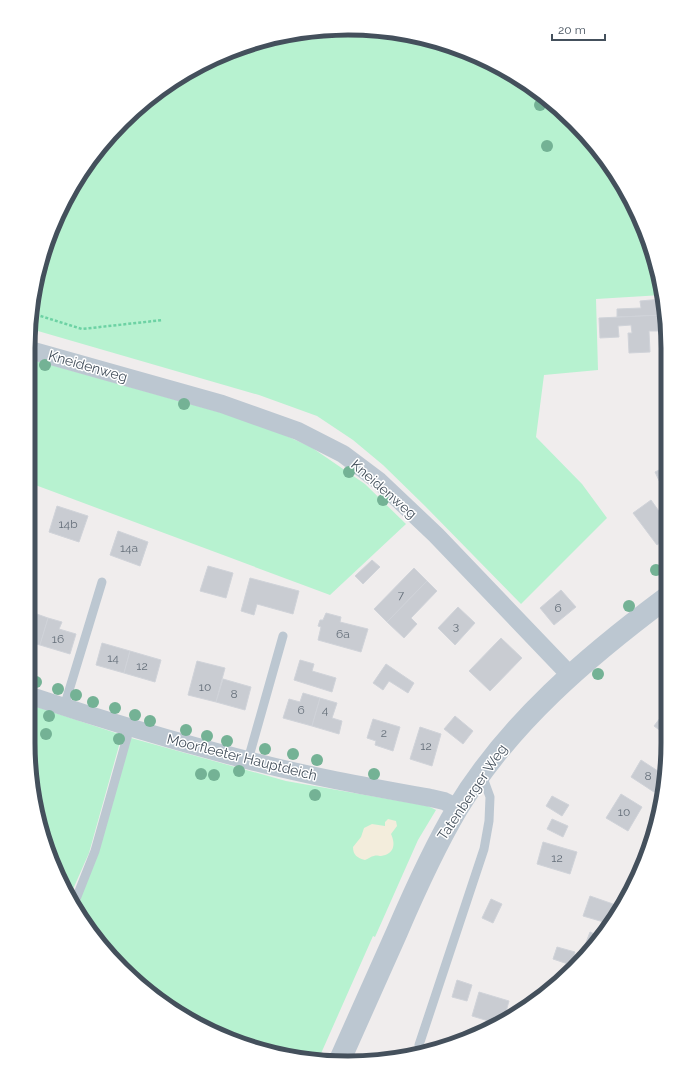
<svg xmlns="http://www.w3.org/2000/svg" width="696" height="1091" viewBox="0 0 696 1091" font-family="Raleway,sans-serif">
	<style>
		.green { fill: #b7f2d0 }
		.sand { fill: #f3eddc }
		.building { fill: #c9ccd2; stroke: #d0d3d9 }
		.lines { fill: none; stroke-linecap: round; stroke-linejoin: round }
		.path { stroke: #6dd2a4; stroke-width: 2.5; stroke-dasharray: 3 2; stroke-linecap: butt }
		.service { stroke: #bcc7d1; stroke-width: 9 }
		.minor { stroke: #bcc7d1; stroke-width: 18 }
		.tertiary { stroke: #bcc7d1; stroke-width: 22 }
		.tree { fill: #74b295 }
		.labels { text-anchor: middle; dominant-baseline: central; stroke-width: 3; stroke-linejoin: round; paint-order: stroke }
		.number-label { font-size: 12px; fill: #656f7a }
		.street-label { font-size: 14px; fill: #44505c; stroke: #fff }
		.rim { fill: none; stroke: #44505c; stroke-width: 5 }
	</style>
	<rect width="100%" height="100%" fill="#f0eded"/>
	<g class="green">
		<polygon points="369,29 431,39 490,61 543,94 589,137 625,188 657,265 662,295 596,299 598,370 544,375 536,437 582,484 607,518 521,604 425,506 383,465 353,440 317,416 259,395 31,329 31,306 52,225 94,153 137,107 188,71 245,45 306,31"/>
		<polygon points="30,359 258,423 311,447 365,484 406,524 330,595 30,483"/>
		<polygon points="28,704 122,735 89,853 70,896 45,846 28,743"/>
		<polygon points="131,738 286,781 428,806 436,810 418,840 375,937 373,936 319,1058 245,1046 153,997 82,921 76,908 90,871"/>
	</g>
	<path class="sand" d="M388 819 396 821 397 826 391 834C396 845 394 854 381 856 379 856 376 855 374 856 371 856 368 859 365 860 357 858 353 855 353 847L361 837 364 828 372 824 385 826V822Z"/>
	<g class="building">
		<polygon points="662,299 663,315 617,317 617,309 641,308 640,301"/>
		<polygon points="663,315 664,331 649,331 650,352 629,353 628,333 632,333 631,325 618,326 619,337 600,338 599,318"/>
		<polygon points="667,466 667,490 664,491 655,472"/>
		<polygon points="651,500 666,521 666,538 657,545 633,513"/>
		<polygon points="57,506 88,516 79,542 49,532"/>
		<polygon points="118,531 148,542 140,566 110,555"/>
		<polygon points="372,560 380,567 363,584 355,576"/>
		<polygon points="208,566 233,573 226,598 200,591"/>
		<polygon points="414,568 427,581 387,622 374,609"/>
		<polygon points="250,578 299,591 293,614 257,604 254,615 241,611"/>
		<polygon points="427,581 437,591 411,618 417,624 404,638 387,622"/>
		<polygon points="561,590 576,607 554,625 540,608"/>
		<polygon points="458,607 475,623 455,645 438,628"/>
		<polygon points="31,612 48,618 40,645 29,642 29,619"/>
		<polygon points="326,613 341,617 340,622 368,629 361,652 318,640 321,627 318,626 320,620 323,620"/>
		<polygon points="48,618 62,622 59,629 76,634 70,654 40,645"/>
		<polygon points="501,638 522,658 490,691 469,671"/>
		<polygon points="102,643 130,651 124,673 96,665"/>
		<polygon points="130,651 161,660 155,682 124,673"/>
		<polygon points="300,660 314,664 312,671 336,678 332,692 294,680"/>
		<polygon points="197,661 225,668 216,702 188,695"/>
		<polygon points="386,664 414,683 408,693 389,681 383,690 373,683"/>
		<polygon points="223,679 251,687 245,710 216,702"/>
		<polygon points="303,693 320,698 312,726 283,718 289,699 300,702"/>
		<polygon points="320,698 337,703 332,718 342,721 339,734 312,726"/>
		<polygon points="666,710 666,735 654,726"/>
		<polygon points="455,716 473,731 463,744 444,729"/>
		<polygon points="373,719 400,727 393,751 375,745 376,741 367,738"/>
		<polygon points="420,727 441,734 432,766 410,759"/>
		<polygon points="641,760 664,775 654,792 631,777"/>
		<polygon points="621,794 642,807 628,831 606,818"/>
		<polygon points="552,796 569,805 562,816 546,806"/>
		<polygon points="552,819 568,826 563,837 547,829"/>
		<polygon points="543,842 577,852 570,874 537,864"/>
		<polygon points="590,896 613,904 607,923 583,916"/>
		<polygon points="491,899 502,904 493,923 482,918"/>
		<polygon points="590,932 602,937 582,956 581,956"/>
		<polygon points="557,947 575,952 571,965 553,959"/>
		<polygon points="457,980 472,985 467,1001 452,997"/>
		<polygon points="479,992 509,1001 504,1019 495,1023 472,1016"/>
	</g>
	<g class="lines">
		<polyline class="path" points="31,313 82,329 163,320"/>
		<g class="service">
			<polyline points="64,707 102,582"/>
			<polyline points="248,760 283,636"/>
			<polyline points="74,904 95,851 130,727"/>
			<polyline points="419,1045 484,849 489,821 490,797 482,775"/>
		</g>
		<g class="minor">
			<polyline points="30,350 222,404 298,431 343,454 379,481 436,535 570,675"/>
			<path d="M28 695C100 719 173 741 247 760 308 776 370 787 431 798L444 801 458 808"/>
		</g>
		<path class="tertiary" d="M339 1062C359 1018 378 975 397 932 415 890 434 848 457 809 509 723 587 657 666 598"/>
	</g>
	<g class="tree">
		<circle cx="540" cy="105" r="6"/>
		<circle cx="547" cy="146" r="6"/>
		<circle cx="45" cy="365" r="6"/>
		<circle cx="184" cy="404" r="6"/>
		<circle cx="349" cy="472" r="6"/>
		<circle cx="383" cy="500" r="6"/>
		<circle cx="656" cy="570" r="6"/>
		<circle cx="629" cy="606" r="6"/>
		<circle cx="598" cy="674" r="6"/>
		<circle cx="36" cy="682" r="6"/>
		<circle cx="58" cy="689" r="6"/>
		<circle cx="76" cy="695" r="6"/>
		<circle cx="93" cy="702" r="6"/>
		<circle cx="115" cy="708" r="6"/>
		<circle cx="135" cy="715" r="6"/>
		<circle cx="49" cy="716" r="6"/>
		<circle cx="150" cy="721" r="6"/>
		<circle cx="186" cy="730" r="6"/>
		<circle cx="46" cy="734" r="6"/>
		<circle cx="207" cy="736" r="6"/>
		<circle cx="119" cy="739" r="6"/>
		<circle cx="227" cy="741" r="6"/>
		<circle cx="265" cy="749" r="6"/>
		<circle cx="293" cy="754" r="6"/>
		<circle cx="317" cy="760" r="6"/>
		<circle cx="239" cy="771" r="6"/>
		<circle cx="201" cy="774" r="6"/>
		<circle cx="374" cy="774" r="6"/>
		<circle cx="214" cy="775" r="6"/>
		<circle cx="315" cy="795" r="6"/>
	</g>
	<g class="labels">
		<g class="number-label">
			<text x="68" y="524">14b</text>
			<text x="129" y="548">14a</text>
			<text x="401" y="595">7</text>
			<text x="558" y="608">6</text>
			<text x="456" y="626">3</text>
			<text x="343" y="634">6a</text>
			<text x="58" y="639">16</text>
			<text x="113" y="658">14</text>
			<text x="142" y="666">12</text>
			<text x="205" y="687">10</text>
			<text x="234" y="694">8</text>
			<text x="301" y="710">6</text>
			<text x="325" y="710">4</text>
			<text x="384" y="733">2</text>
			<text x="426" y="746">12</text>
			<text x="648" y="776">8</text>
			<text x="624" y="812">10</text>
			<text x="557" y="858">12</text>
		</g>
		<g class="street-label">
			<text transform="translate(88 366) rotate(16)">Kneidenweg</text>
			<text transform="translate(384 489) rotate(41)">Kneidenweg</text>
			<text transform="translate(242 757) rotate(14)">Moorfleeter Hauptdeich</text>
			<text transform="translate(472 792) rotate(-56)">Tatenberger Weg</text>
		</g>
	</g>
	<path d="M0 0H696V1091H0ZM348 35H348A313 313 0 0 1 661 348V743A313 313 0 0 1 348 1056H348A313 313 0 0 1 35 743V348A313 313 0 0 1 348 35Z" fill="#fff" fill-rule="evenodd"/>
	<path class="rim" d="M348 35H348A313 313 0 0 1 661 348V743A313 313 0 0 1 348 1056H348A313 313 0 0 1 35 743V348A313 313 0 0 1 348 35Z"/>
	<path d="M552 34v6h53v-6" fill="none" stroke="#44505c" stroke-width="2"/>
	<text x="558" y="34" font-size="12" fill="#44505c" stroke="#ffffff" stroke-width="3" paint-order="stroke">20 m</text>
</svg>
